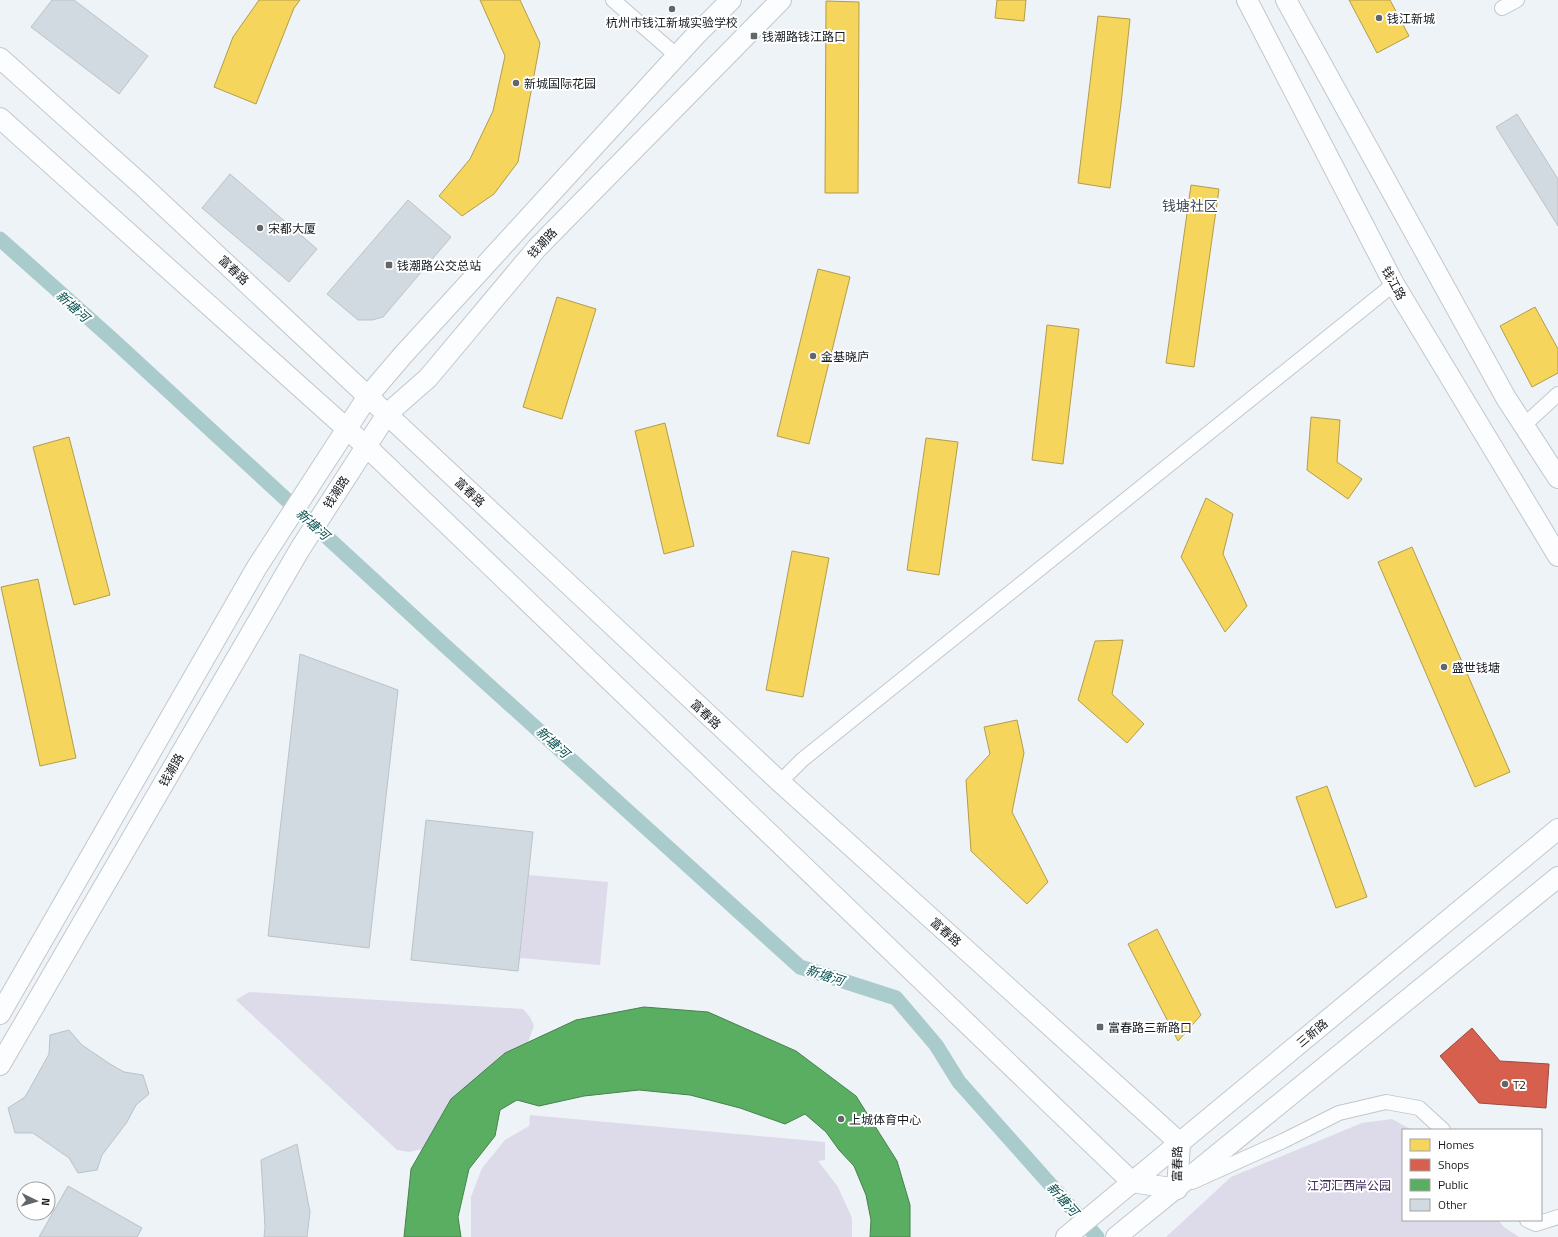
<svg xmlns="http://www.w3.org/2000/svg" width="1558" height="1237" viewBox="0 0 1558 1237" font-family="'Titillium Web','Noto Sans SC',sans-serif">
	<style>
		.green { fill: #dddae9 }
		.homes { fill: #f6d55c; stroke: #b29d4a }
		.shops { fill: #d6604d; stroke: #9c4b3f }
		.public { fill: #5aae61; stroke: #45824d }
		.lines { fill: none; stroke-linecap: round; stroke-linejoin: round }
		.canal { stroke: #a9cbcc; stroke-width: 15 }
		.building { fill: #d0dae0; stroke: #bcc3c7 }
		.street-casing { stroke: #c2c7cc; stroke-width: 16 }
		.secondary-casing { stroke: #c2c7cc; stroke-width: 22 }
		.street { stroke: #fcfdfe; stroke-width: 14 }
		.secondary { stroke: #fcfdfe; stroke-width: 20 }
		.poi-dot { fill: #61666b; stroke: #fff; stroke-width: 1.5 }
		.labels { text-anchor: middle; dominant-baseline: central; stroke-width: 4; stroke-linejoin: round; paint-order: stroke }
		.poi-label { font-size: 12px; fill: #151a1f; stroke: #fff; text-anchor: start }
		.street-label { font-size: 12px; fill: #151a1f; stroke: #fff }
		.park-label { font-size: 12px; fill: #3e2956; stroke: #fff }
		.water-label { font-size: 13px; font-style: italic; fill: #064f4f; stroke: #fff }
		.quarter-label { font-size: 14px; fill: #3e4956; stroke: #fff }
	</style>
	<rect width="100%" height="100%" fill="#eef3f8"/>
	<g class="green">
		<polygon points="529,875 608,882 600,965 520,958"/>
		<polygon points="249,992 523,1009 530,1017 534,1026 528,1042 505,1053 451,1099 422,1149 409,1152 397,1150 236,1000"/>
		<polygon points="530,1115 825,1142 825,1160 818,1161 838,1187 852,1218 852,1237 471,1237 471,1197 482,1168 505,1140 529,1126"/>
		<polygon points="1392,1119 1412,1130 1403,1130 1403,1220 1498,1220 1504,1227 1519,1237 1166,1237 1231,1177 1362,1123"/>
	</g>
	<g class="homes">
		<polygon points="259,0 300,0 294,8 256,104 214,87 233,37"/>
		<polygon points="480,0 520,0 540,43 518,162 494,194 462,216 439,196 470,159 493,111 505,56"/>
		<polygon points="997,0 1026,0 1024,21 995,18"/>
		<polygon points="1349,0 1390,0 1409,36 1377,53"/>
		<polygon points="826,1 859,2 858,193 825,193"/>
		<polygon points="1098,16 1130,19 1121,104 1110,188 1078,183"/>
		<polygon points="1191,185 1219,189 1194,367 1166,363"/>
		<polygon points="818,269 850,277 809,444 777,436"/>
		<polygon points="557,297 596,309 562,419 523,407"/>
		<polygon points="1535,307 1558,349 1558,373 1532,387 1500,326"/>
		<polygon points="1047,325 1079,329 1063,464 1032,460"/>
		<polygon points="1311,417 1340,420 1337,462 1362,479 1348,499 1307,470"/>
		<polygon points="665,423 694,546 664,554 635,431"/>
		<polygon points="69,437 110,595 74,605 33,447"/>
		<polygon points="926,438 958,442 939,575 907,570"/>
		<polygon points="1206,498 1233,514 1223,554 1247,606 1225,632 1181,557"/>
		<polygon points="1412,547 1510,772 1475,787 1378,562"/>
		<polygon points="792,551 829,558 803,697 766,690"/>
		<polygon points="38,579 76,758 40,766 1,587"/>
		<polygon points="1123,640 1112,694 1144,724 1127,743 1078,700 1095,641"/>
		<polygon points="1017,720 1024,753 1012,812 1048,882 1027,904 971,851 966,780 990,754 984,727"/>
		<polygon points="1327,786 1367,897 1336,908 1296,797"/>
		<polygon points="1157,929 1201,1015 1178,1041 1128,944"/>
	</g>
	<polygon class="shops" points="1472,1028 1500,1061 1549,1064 1546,1108 1479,1103 1440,1056"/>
	<polygon class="public" points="644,1007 708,1012 796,1051 856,1096 897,1161 910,1205 910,1237 870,1237 871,1220 866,1195 854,1166 839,1150 826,1132 805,1114 785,1124 740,1108 690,1095 639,1090 584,1096 539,1106 517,1100 500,1110 495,1136 469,1169 458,1217 461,1237 404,1237 411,1169 451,1099 505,1053 576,1020"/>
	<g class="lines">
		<polyline class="canal" points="0,239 112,339 442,643 800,967 896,998 936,1045 959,1082 1097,1237"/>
	</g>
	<g class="building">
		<polygon points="52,0 74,0 148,56 119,94 31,27"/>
		<polygon points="1517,114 1558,179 1558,226 1496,127"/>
		<polygon points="230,174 317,249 289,282 202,208"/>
		<polygon points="408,200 451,237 383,317 372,320 358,320 327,294"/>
		<polygon points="300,654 398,690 369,948 268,936"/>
		<polygon points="426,820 533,832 518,971 411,960"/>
		<polygon points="69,1030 82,1045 110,1064 124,1072 143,1075 149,1094 136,1105 127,1122 102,1155 97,1170 78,1173 69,1158 33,1133 15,1133 8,1108 25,1097 49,1054 50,1035"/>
		<polygon points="297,1144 310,1212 307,1237 264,1237 265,1227 261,1160"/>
		<polygon points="68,1186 142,1228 137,1237 39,1237"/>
	</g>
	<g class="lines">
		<defs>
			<g id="street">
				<polyline points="613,0 677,56"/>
				<polyline points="1502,8 1517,0"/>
				<polyline points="1524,425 1558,394"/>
				<polyline points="780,782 802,760 1394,284"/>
				<polyline points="1192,1182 1283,1141 1339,1113 1386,1102 1419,1108 1443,1130"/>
				<polyline points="1527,1220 1536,1224 1558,1217"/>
			</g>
			<g id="secondary">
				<polyline points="1247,0 1394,284 1558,556"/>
				<polyline points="1286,0 1506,398 1558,478"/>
				<polyline points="0,58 144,187 780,782 1180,1143"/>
				<polyline points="0,118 366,446 1132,1182 1177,1189"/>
				<polyline points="0,1014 257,567 368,396 403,355 695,36 731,0"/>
				<polyline points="0,1065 300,549 387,414 428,378 537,248 781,0"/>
				<polyline points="1177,1189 1180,1143"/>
				<polyline points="1066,1237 1558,829"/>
				<polyline points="1116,1237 1558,877"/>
			</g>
		</defs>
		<use href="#street" class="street-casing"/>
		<use href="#secondary" class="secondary-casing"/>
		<use href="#street" class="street"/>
		<use href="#secondary" class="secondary"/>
	</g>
	<g class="poi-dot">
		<circle cx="672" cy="9" r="4"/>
		<circle cx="1379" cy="18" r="4"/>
		<rect x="750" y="32" width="8" height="8" rx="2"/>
		<circle cx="516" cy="83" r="4"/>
		<circle cx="260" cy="228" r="4"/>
		<rect x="385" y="261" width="8" height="8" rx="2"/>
		<circle cx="813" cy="356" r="4"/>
		<circle cx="1444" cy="667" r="4"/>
		<rect x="1096" y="1023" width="8" height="8" rx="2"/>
		<circle cx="1505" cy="1084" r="4"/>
		<circle cx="841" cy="1119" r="4"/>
	</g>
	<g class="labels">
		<g class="poi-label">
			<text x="1387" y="18">钱江新城</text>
			<text x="672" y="22" text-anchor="middle">杭州市钱江新城实验学校</text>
			<text x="762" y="36">钱潮路钱江路口</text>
			<text x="524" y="83">新城国际花园</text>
			<text x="268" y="228">宋都大厦</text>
			<text x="397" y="265">钱潮路公交总站</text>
			<text x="821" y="356">金基晓庐</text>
			<text x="1452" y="667">盛世钱塘</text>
			<text x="1108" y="1027">富春路三新路口</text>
			<text x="1513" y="1084">T2</text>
			<text x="849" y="1119">上城体育中心</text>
		</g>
		<g class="street-label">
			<text transform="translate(542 243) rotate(-47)">钱潮路</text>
			<text transform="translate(234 270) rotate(43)">富春路</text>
			<text transform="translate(1394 283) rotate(61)">钱江路</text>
			<text transform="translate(336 492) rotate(-57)">钱潮路</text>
			<text transform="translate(470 492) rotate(43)">富春路</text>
			<text transform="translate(706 714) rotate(43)">富春路</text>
			<text transform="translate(171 770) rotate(-60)">钱潮路</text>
			<text transform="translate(946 932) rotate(42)">富春路</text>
			<text transform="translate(1312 1033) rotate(-40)">三新路</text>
			<text transform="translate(1177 1164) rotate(-89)">富春路</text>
		</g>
		<g class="park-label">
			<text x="1349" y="1185">江河汇西岸公园</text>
		</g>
		<g class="water-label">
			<text transform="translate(73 306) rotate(42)">新塘河</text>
			<text transform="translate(313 524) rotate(42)">新塘河</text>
			<text transform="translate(553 742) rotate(42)">新塘河</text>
			<text transform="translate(825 975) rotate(18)">新塘河</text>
			<text transform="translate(1063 1199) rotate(48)">新塘河</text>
		</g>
		<g class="quarter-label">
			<text x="1190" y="205">钱塘社区</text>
		</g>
	</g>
	<rect x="1402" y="1129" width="140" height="92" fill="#ffffff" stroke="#a1a3a5"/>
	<rect x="1410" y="1139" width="20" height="12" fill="#f6d55c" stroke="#a1a3a5"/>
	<text x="1438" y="1149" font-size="12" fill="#151a1f">Homes</text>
	<rect x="1410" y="1159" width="20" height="12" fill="#d6604d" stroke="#a1a3a5"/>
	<text x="1438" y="1169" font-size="12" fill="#151a1f">Shops</text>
	<rect x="1410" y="1179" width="20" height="12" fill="#5aae61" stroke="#a1a3a5"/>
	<text x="1438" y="1189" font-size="12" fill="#151a1f">Public</text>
	<rect x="1410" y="1199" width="20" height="12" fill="#d0dae0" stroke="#a1a3a5"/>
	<text x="1438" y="1209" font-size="12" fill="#151a1f">Other</text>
	<g transform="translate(36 1201) rotate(95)"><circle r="19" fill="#ffffff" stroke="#a1a3a5"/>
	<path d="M0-3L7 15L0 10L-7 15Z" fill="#61666b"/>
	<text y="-6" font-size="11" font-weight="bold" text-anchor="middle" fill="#151a1f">N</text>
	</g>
</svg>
